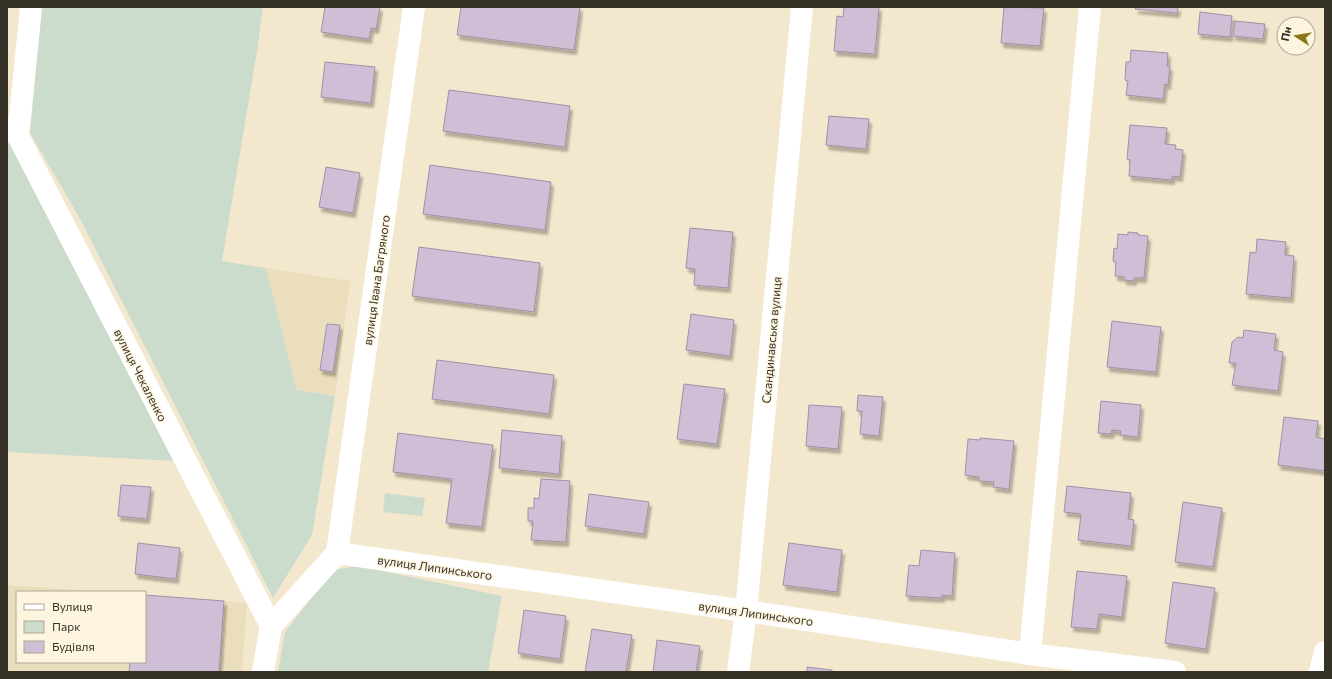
<svg xmlns="http://www.w3.org/2000/svg" width="1332" height="679" viewBox="0 0 1332 679" font-family="Commissioner,sans-serif">
	<style>
		.built { fill: #eadebc }
		.green { fill: #ccdccc }
		.building { fill: #cebed6; stroke: #9f90a7; filter: url(#shadow) }
		.lines { fill: none; stroke-linecap: round; stroke-linejoin: round }
		.minor { stroke: #fff; stroke-width: 22 }
		.labels { text-anchor: middle; dominant-baseline: central; stroke-width: 3; stroke-linejoin: round; paint-order: stroke }
		.street-label { font-size: 12px; fill: #363228; stroke: #fef5e0 }
	</style>
	<defs>
		<filter id="shadow"><feDropShadow dx="2.5" dy="4.5" stdDeviation="1" flood-color="#0004"/></filter>
	</defs>
	<rect width="100%" height="100%" fill="#f3e8ce"/>
	<g class="built">
		<polygon points="266,268 350,281 335,396 297,390"/>
		<polygon points="7,585 104,592 17,592 17,662 145,662 145,595 247,603 242,672 7,672"/>
	</g>
	<g class="green">
		<polygon points="42,7 263,7 258,45 222,261 266,268 297,390 335,396 312,535 273,598 79,217 30,133"/>
		<polygon points="7,142 10,144 174,461 7,452"/>
		<polygon points="385,493 425,498 422,516 383,512"/>
		<polygon points="358,566 502,596 488,672 278,672 285,632 333,570"/>
	</g>
	<g class="building">
		<polygon points="325,7 380,7 376,29 371,28 369,39 321,32"/>
		<polygon points="461,7 580,7 574,50 457,35"/>
		<polygon points="844,7 879,7 875,54 834,51 837,16 843,17"/>
		<polygon points="1004,7 1044,8 1040,46 1001,43"/>
		<polygon points="1136,7 1178,7 1177,13 1135,9"/>
		<polygon points="1200,12 1232,16 1230,37 1198,34"/>
		<polygon points="1235,21 1265,24 1263,39 1233,36"/>
		<polygon points="1131,50 1168,53 1167,66 1170,66 1168,85 1165,84 1163,99 1126,95 1128,81 1125,80 1126,62 1130,62"/>
		<polygon points="325,62 375,67 371,103 321,97"/>
		<polygon points="449,90 570,106 565,147 443,131"/>
		<polygon points="829,116 869,119 866,149 826,145"/>
		<polygon points="1130,125 1167,128 1165,144 1176,145 1175,149 1183,150 1180,177 1172,176 1172,180 1129,176 1130,160 1127,159"/>
		<polygon points="430,165 551,182 545,230 423,214"/>
		<polygon points="326,167 360,173 353,213 319,207"/>
		<polygon points="690,228 733,232 728,288 694,285 695,269 686,268"/>
		<polygon points="1128,232 1138,233 1138,235 1148,236 1144,278 1134,278 1134,281 1124,280 1124,277 1115,276 1116,262 1113,261 1114,248 1117,249 1118,234 1128,235"/>
		<polygon points="1257,239 1286,242 1285,255 1294,256 1291,298 1246,294 1250,252 1256,253"/>
		<polygon points="419,247 540,263 534,312 412,296"/>
		<polygon points="691,314 734,320 730,356 686,350"/>
		<polygon points="1112,321 1161,327 1156,372 1107,367"/>
		<polygon points="327,324 340,325 333,372 320,370"/>
		<polygon points="1244,330 1276,334 1274,350 1283,352 1278,391 1232,385 1236,363 1229,363 1232,342 1238,337 1243,338"/>
		<polygon points="437,360 554,375 549,414 432,399"/>
		<polygon points="684,384 725,389 717,444 677,439"/>
		<polygon points="858,395 883,397 879,436 860,434 862,411 857,411"/>
		<polygon points="1101,401 1141,405 1138,437 1120,435 1121,431 1112,430 1111,434 1098,433"/>
		<polygon points="809,405 842,407 838,449 806,446"/>
		<polygon points="1284,417 1318,421 1316,437 1325,439 1325,471 1278,465"/>
		<polygon points="502,430 562,436 559,474 499,468"/>
		<polygon points="398,433 493,445 482,527 446,523 452,479 393,472"/>
		<polygon points="980,438 1014,441 1009,489 993,487 994,482 979,481 979,477 965,475 968,439 980,440"/>
		<polygon points="541,479 570,481 566,542 531,540 533,521 528,521 528,508 534,508 534,498 539,499"/>
		<polygon points="121,485 151,487 147,519 118,516"/>
		<polygon points="1067,486 1131,493 1128,519 1134,520 1131,546 1078,540 1081,514 1064,512"/>
		<polygon points="589,494 649,502 644,534 585,526"/>
		<polygon points="1183,502 1222,508 1213,567 1175,562"/>
		<polygon points="138,543 180,548 176,579 135,574"/>
		<polygon points="789,543 842,550 837,592 783,585"/>
		<polygon points="921,550 955,553 952,596 942,595 942,598 906,596 909,565 919,566"/>
		<polygon points="1077,571 1127,576 1122,617 1099,614 1097,629 1071,627"/>
		<polygon points="1173,582 1215,588 1206,649 1165,643"/>
		<polygon points="145,595 224,601 219,672 129,672 130,662 145,662"/>
		<polygon points="524,610 566,616 560,659 518,653"/>
		<polygon points="592,629 632,635 626,672 585,672"/>
		<polygon points="657,640 700,646 696,672 653,672"/>
		<polygon points="807,667 832,670 832,672 807,672"/>
	</g>
	<g class="lines">
		<g class="minor">
			<polyline points="7,129 18,136 271,626"/>
			<polyline points="18,136 31,7"/>
			<polyline points="337,553 746,611 1030,654 1175,672"/>
			<polyline points="337,553 414,7"/>
			<polyline points="1030,654 1090,7"/>
			<polyline points="263,672 271,626 337,553"/>
			<polyline points="738,672 746,611 802,7"/>
			<polyline points="1320,672 1325,652"/>
		</g>
	</g>
	<g class="labels">
		<g class="street-label">
			<text transform="translate(376 280) rotate(-82)">вулиця Івана Багряного</text>
			<text transform="translate(771 340) rotate(-85)">Скандинавська вулиця</text>
			<text transform="translate(141 375) rotate(63)">вулиця Чекаленко</text>
			<text transform="translate(435 567) rotate(8)">вулиця Липинського</text>
			<text transform="translate(756 613) rotate(8)">вулиця Липинського</text>
		</g>
	</g>
	<rect width="1332" height="679" fill="none" stroke="#363228" stroke-width="16"/>
	<rect x="16" y="591" width="130" height="72" fill="#fef5e0" stroke="#aea796"/>
	<rect x="24" y="604" width="20" height="6" fill="#ffffff" stroke="#aea796"/>
	<text x="52" y="611" font-size="12" fill="#363228">Вулиця</text>
	<rect x="24" y="621" width="20" height="12" fill="#ccdccc" stroke="#aea796"/>
	<text x="52" y="631" font-size="12" fill="#363228">Парк</text>
	<rect x="24" y="641" width="20" height="12" fill="#cebed6" stroke="#aea796"/>
	<text x="52" y="651" font-size="12" fill="#363228">Будівля</text>
	<g transform="translate(1296 36) rotate(282)"><circle r="19" fill="#fef5e0" stroke="#aea796"/>
	<path d="M0-3L7 15L0 10L-7 15Z" fill="#8b761a"/>
	<text y="-6" font-size="11" font-weight="bold" text-anchor="middle" fill="#363228">Пн</text>
	</g>
</svg>
